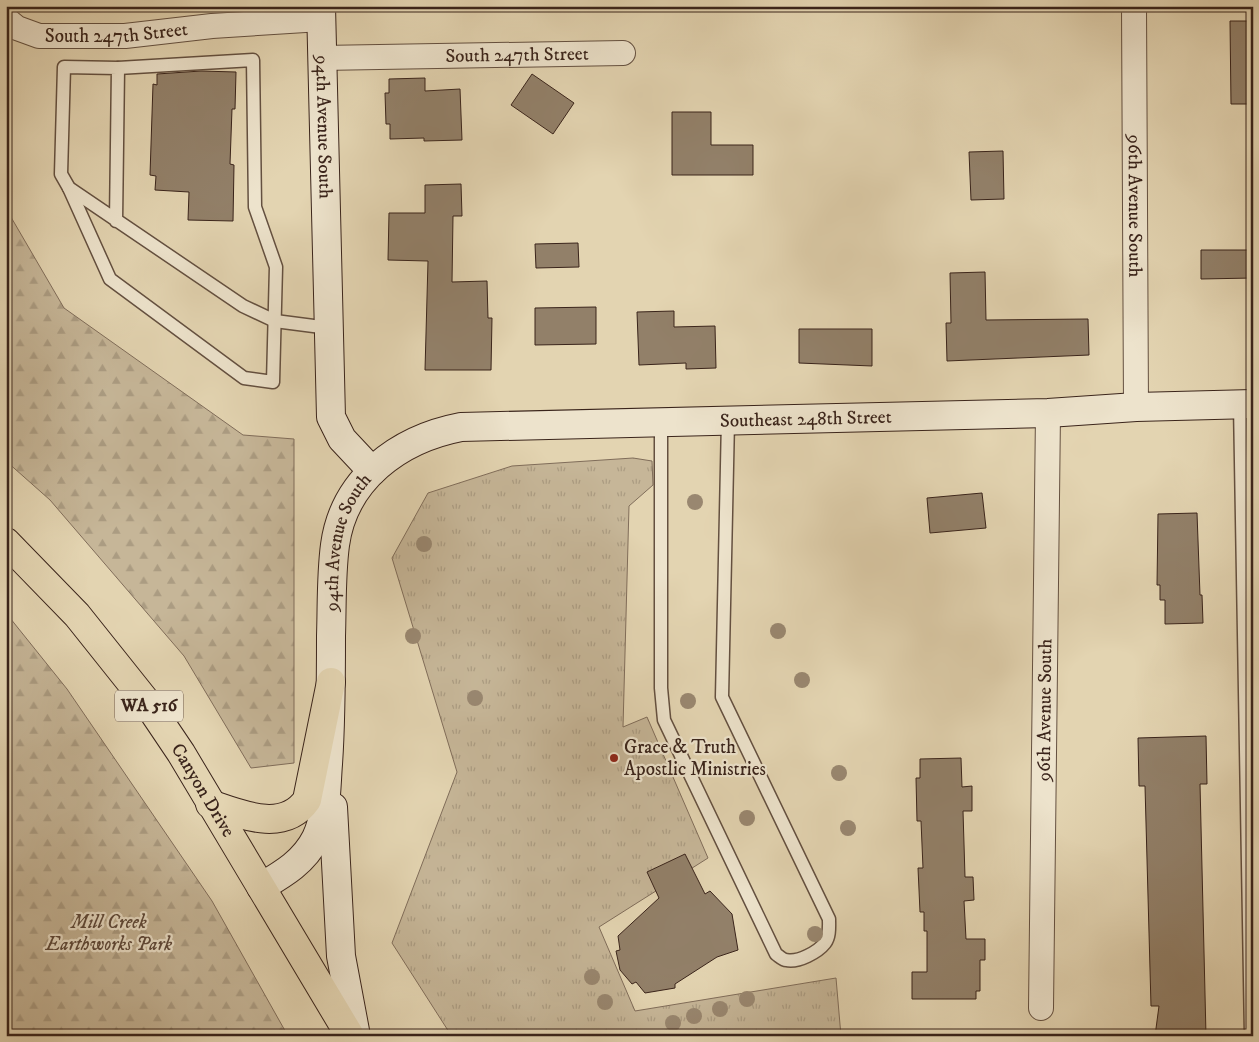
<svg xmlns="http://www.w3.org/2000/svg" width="1259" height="1042" viewBox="0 0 1259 1042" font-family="'IM FELL DW Pica',serif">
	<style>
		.grass { fill: url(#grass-tufts); stroke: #806d5a }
		.forest { fill: url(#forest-firs); stroke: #806d5a }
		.building { fill: #928069; stroke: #3a241b }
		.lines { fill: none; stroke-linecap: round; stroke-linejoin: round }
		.lane-casing { stroke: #645040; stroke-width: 15 }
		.street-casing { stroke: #645040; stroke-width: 26 }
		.secondary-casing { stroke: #3a241b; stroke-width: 30 }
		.primary-casing { stroke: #3a241b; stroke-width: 30 }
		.lane { stroke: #ede3cc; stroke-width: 12 }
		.street { stroke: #ede3cc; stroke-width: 24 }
		.secondary { stroke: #ede3cc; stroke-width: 28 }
		.primary { stroke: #e3d4b1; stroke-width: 28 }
		.tree { fill: #998770 }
		.poi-dot { fill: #8f2418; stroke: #ede3cc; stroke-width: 2 }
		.labels { text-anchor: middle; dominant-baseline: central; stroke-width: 4.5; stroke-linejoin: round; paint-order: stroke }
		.shield { fill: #ede3cc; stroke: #705d50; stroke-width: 1 }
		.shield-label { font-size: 18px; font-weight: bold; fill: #3a241b }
		.street-label { font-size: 19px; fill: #3a241b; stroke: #ede3cc }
		.poi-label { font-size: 19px; fill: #3a241b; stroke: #ede3cc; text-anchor: start }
		.park-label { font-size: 19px; font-style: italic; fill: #5d483a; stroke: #ede3cc }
	</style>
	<defs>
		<pattern id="grass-tufts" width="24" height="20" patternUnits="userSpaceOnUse" patternTransform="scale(1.25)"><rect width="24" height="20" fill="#c6b698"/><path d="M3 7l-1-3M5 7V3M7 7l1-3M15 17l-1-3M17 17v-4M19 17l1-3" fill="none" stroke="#ab9c82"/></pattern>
		<pattern id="forest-firs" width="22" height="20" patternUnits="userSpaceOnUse" patternTransform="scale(1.25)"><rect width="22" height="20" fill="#c6b698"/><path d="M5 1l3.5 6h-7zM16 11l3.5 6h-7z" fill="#ab9c82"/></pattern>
	</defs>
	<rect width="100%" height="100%" fill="#e3d4b1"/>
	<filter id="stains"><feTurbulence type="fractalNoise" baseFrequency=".004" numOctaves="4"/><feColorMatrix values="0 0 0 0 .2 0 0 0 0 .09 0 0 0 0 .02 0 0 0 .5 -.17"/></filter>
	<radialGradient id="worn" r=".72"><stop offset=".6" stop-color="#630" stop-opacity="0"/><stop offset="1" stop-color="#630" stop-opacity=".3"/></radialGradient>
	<polygon class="grass" points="633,458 652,461 653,485 629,506 623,727 647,717 708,858 599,927 635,1011 836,978 841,1036 457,1036 449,1032 392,943 457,772 392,558 428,493 512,466"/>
	<g class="forest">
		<polygon points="6,153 8,212 64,308 243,435 294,439 294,763 251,768 184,656 50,500 6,461"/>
		<polygon points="6,613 67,689 212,901 288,1036 6,1036"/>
	</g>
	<g class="building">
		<polygon points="1230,21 1253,21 1253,104 1231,104"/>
		<polygon points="201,71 236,72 235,109 232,109 230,164 234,165 233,221 188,220 189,192 155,190 156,176 150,175 153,84 157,85 157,74"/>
		<polygon points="532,74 574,103 553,134 511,105"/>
		<polygon points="425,78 425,91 460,89 462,140 424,141 424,138 390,139 390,124 386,124 385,93 389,93 389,79"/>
		<polygon points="672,112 711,112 711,145 753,145 753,175 672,175"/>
		<polygon points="1003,151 1004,199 971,200 969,152"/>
		<polygon points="461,184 462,216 453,216 452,282 487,281 488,318 492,318 491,370 425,370 428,261 388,260 389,213 425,213 425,185"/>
		<polygon points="578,243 579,267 536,268 535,244"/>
		<polygon points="1201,250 1253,250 1253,278 1201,279"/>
		<polygon points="985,272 986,320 1088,319 1089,355 947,361 946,323 951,323 950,273"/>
		<polygon points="596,307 596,344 535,345 535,308"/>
		<polygon points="674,311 674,327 715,326 716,368 686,369 686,363 639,365 637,312"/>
		<polygon points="799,329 872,329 872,366 799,363"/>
		<polygon points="982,493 986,528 930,533 927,498"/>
		<polygon points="1197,513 1200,595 1202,595 1203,623 1165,624 1165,600 1160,600 1160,585 1157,585 1158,514"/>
		<polygon points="1206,736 1207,784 1200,784 1206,1036 1155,1036 1159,1006 1151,1006 1145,786 1139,786 1138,738"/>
		<polygon points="961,758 962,787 972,786 972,811 963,811 965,877 973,877 974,900 964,901 966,939 985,939 985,960 980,960 980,991 976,991 976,999 912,999 912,972 927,972 927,931 924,931 924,912 920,912 918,868 923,868 921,821 917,821 916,778 920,778 920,759"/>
		<polygon points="685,854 705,894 710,891 732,914 738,950 717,957 675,984 675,988 645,993 636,982 632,984 620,970 616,951 620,950 618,936 659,898 647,872"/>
	</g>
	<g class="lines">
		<defs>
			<g id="lane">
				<polyline points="69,188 110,279 244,378 273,382 276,267 255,207 253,60 118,68"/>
				<polyline points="116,221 118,68 64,67 61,174 69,188 243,306 275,321 329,328"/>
				<polyline points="1240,404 1251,1036"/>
				<path d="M661 422V688L664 720 776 954C779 956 783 960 786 960 798 963 818 952 825 943 830 936 829 927 829 919L722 697 728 420"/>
			</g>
			<g id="street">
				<path id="s1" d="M1134 6 1136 407"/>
				<path id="s2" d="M6 19 17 28 39 36H125L212 26 321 19"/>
				<path id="s3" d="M321 58 623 53"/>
				<path id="s4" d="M1041 1008 1048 413"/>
			</g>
			<g id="secondary">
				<path id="s5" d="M321 6 331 417 342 439 372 471"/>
				<polyline points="333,807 341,956 356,1036"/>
				<path id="s6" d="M261 887C283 874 304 862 316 838 327 815 326 789 328 764 331 721 331 678 331 636 332 606 331 575 335 545 344 479 399 439 461 427L1048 413 1136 407 1253 404"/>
			</g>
			<g id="primary">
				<path id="s7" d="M6 542 77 615 148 704 181 753 350 1036"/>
				<path d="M210 804C242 815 284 833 307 800L331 682"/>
			</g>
		</defs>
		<use href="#lane" class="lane-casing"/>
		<use href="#street" class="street-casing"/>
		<use href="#secondary" class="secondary-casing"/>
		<use href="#primary" class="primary-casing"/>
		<use href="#lane" class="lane"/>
		<use href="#street" class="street"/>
		<use href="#secondary" class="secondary"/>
		<use href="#primary" class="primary"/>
	</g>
	<g class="tree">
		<circle cx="695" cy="502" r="8"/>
		<circle cx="424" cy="544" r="8"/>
		<circle cx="778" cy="631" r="8"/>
		<circle cx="413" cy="636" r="8"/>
		<circle cx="802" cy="680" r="8"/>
		<circle cx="475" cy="698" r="8"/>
		<circle cx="688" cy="701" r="8"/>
		<circle cx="839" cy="773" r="8"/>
		<circle cx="747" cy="818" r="8"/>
		<circle cx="848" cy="828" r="8"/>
		<circle cx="815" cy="934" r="8"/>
		<circle cx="592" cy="977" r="8"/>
		<circle cx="747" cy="999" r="8"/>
		<circle cx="605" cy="1002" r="8"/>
		<circle cx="720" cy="1009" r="8"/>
		<circle cx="694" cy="1016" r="8"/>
		<circle cx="673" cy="1023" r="8"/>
	</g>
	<circle class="poi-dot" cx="614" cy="758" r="5"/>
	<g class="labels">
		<rect class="shield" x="115" y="690.5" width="68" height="31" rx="4"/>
		<g class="shield-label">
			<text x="149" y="706">WA 516</text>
		</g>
		<g class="street-label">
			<text stroke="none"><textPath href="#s2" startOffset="115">South 247th Street</textPath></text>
			<text stroke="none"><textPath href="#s3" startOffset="196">South 247th Street</textPath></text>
			<text stroke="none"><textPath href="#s5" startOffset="121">94th Avenue South</textPath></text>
			<text stroke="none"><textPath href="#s1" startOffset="200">96th Avenue South</textPath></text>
			<text stroke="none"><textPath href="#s6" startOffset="899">Southeast 248th Street</textPath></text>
			<text stroke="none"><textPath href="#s6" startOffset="375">94th Avenue South</textPath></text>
			<text stroke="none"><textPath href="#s4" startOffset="298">96th Avenue South</textPath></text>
			<text stroke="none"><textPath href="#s7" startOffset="318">Canyon Drive</textPath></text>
		</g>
		<g class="poi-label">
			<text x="624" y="747">Grace &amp; Truth<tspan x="624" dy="22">Apostlic Ministries</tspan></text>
		</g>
		<g class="park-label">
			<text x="109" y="922">Mill Creek<tspan x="109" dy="22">Earthworks Park</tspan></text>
		</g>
	</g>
	<rect width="1259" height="1042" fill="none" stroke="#e3d4b1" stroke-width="25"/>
	<rect x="8" y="8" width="1244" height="1027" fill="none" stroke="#3a241b" stroke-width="2.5"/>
	<rect x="12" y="12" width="1234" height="1017" fill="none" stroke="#3a241b"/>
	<rect width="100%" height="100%" filter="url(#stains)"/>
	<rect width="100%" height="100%" fill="url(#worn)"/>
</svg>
